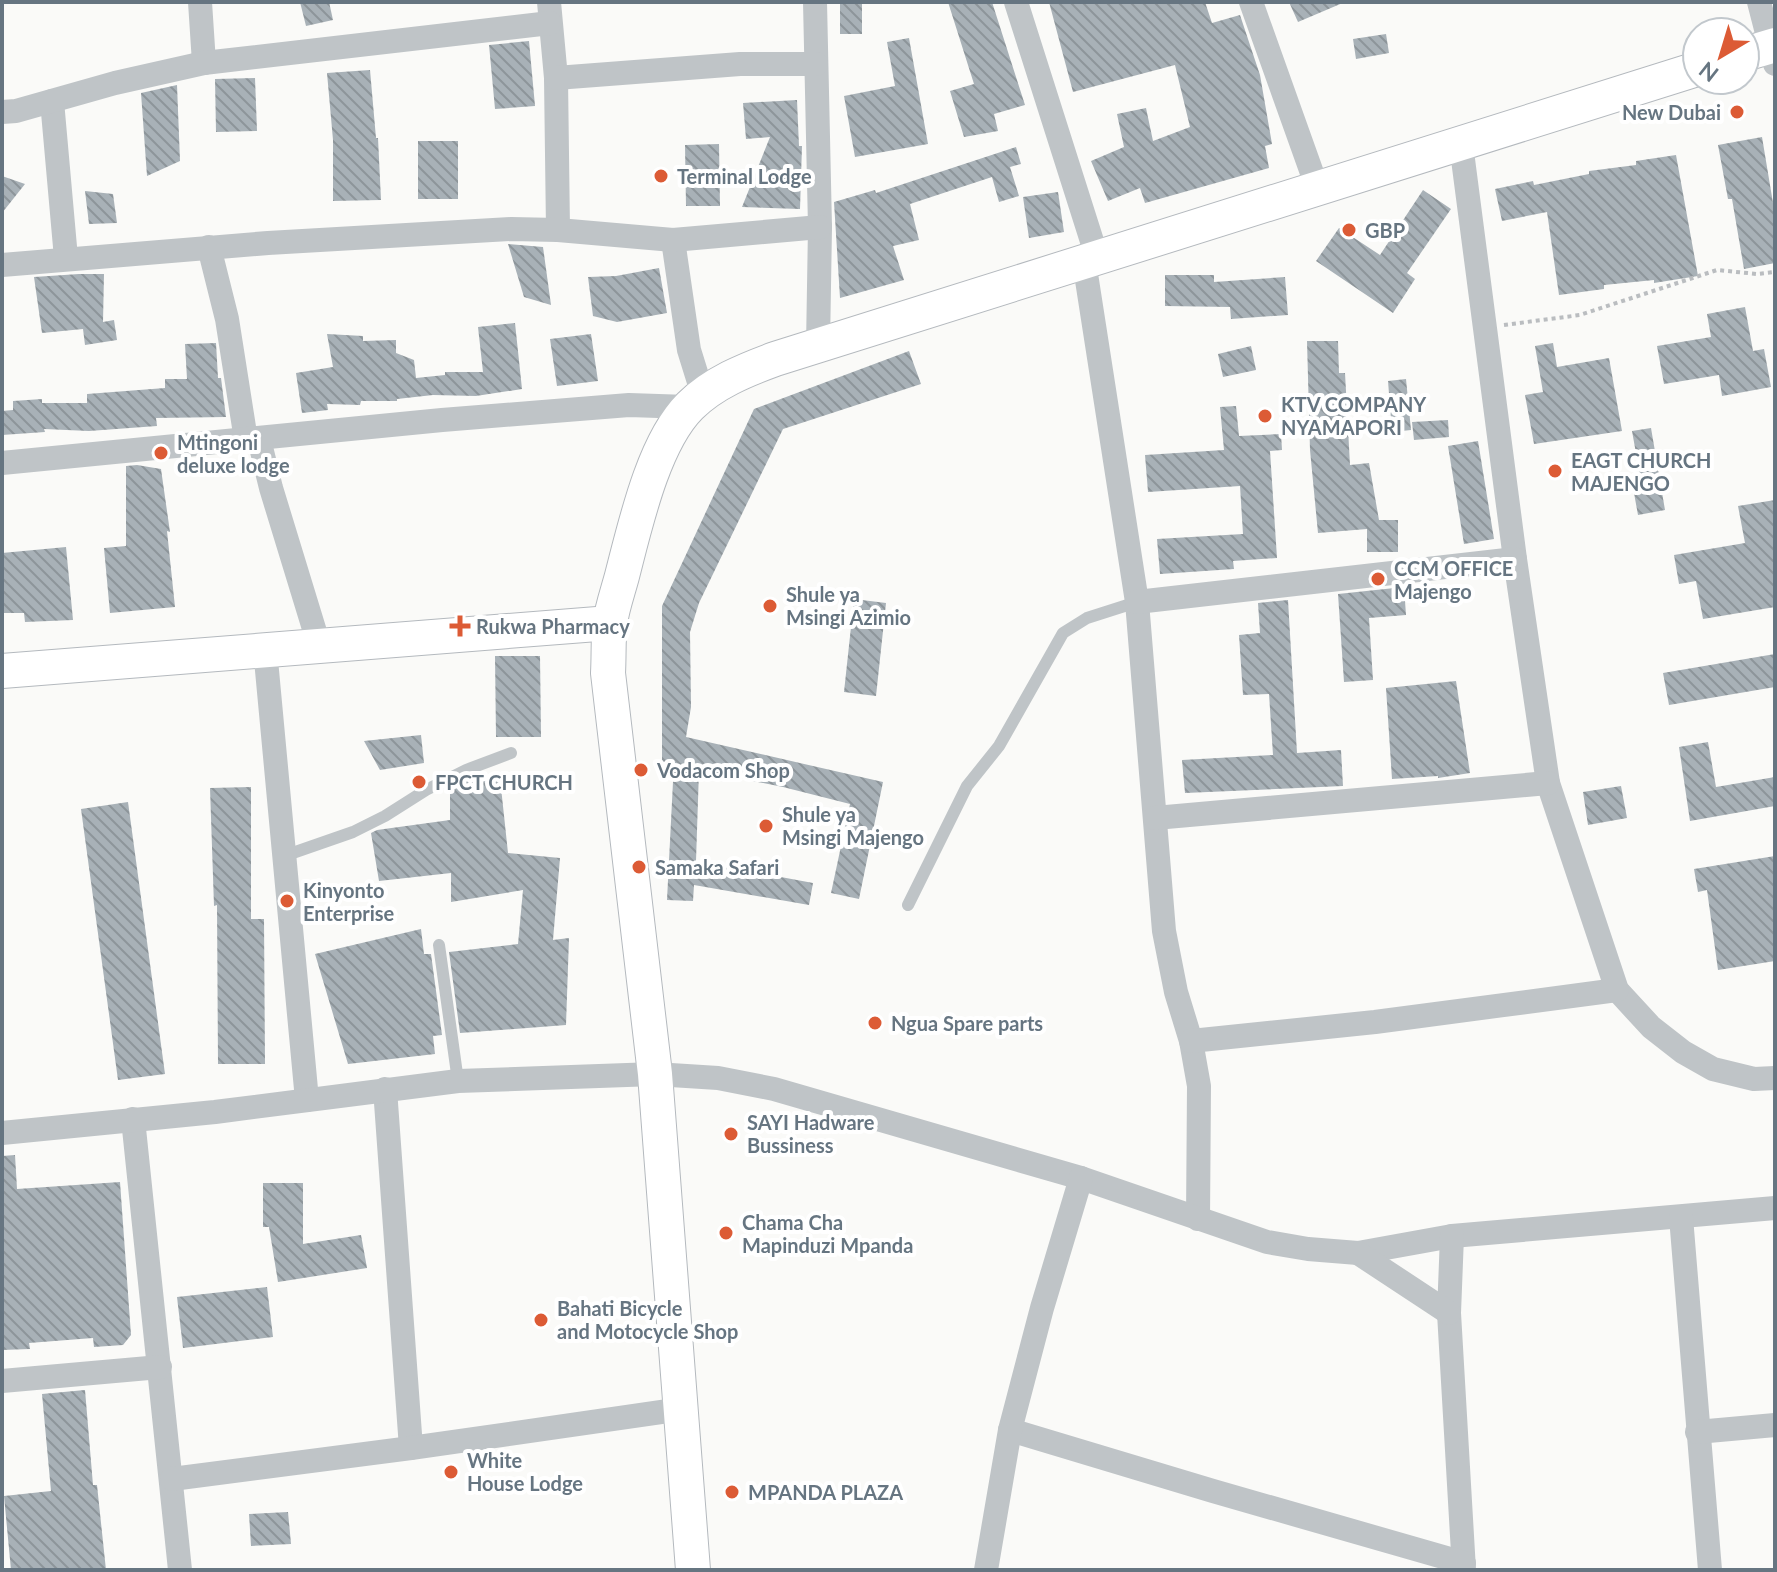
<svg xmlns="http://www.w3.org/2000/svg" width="1777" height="1572" viewBox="0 0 1777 1572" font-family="Lato,sans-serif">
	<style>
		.building { fill: url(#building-back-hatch) }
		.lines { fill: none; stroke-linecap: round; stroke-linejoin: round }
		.secondary-casing { stroke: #b4b9be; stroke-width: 36 }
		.path { stroke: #babdc0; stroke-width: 4; stroke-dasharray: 4 4; stroke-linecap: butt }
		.lane { stroke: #bfc4c7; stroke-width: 12 }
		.street { stroke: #bfc4c7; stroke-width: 24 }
		.secondary { stroke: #fff; stroke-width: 34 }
		.poi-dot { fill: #dc5b35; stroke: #fff; stroke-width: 3 }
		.labels { text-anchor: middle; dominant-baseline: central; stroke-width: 8; stroke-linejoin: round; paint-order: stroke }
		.poi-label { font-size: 20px; font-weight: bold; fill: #667581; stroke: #fff; text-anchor: start }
	</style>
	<defs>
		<pattern id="building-back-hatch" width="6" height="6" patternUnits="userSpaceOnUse" patternTransform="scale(2)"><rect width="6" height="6" fill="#a8b1b7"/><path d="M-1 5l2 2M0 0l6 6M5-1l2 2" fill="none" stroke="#8d959a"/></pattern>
	</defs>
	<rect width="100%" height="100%" fill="#fafaf8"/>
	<g class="building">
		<polygon points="300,2 329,2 333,20 306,26"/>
		<rect x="840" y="2" width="22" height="32"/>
		<polygon points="948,2 992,2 1025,105 994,114 998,131 964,137 950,91 974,84"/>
		<polygon points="1049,2 1205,2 1212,23 1240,15 1260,75 1272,144 1265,146 1269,168 1145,203 1140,188 1108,201 1091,161 1124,147 1117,114 1146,108 1153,141 1190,127 1175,65 1073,92"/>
		<polygon points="1289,2 1345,2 1298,22"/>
		<polygon points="1386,34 1389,53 1356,59 1353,39"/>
		<polygon points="909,38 928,144 855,157 844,96 895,86 887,42"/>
		<polygon points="529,41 535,106 495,109 489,45"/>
		<polygon points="370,70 376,138 378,138 381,200 333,201 333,140 327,73"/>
		<polygon points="255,78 257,131 216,132 215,79"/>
		<polygon points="177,85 180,161 147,176 141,93"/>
		<polygon points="797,100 799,146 802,146 800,209 742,207 770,137 746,139 743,103"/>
		<polygon points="1762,137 1775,215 1775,263 1744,269 1732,199 1728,199 1718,145"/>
		<rect x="418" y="141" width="40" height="58"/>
		<polygon points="719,144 720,206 686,206 685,145"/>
		<polygon points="1016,147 1021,164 1010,167 1019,196 999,202 992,177 910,204 919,240 893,246 904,280 840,298 834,202 875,190 876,193"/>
		<polygon points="1676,155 1698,276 1654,283 1654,280 1604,285 1604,289 1559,295 1547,212 1502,221 1495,189 1533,181 1534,185 1589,174 1589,171 1636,165 1636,161"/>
		<polygon points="2,176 25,184 2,213"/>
		<polygon points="1423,190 1451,209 1407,273 1415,279 1393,313 1316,261 1339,228 1380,255"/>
		<polygon points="85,191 113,194 117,223 89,224"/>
		<polygon points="1058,192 1064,232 1029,238 1023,197"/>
		<polygon points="508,244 543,247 551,305 524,297"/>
		<polygon points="659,268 667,313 617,322 593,316 588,277 616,276"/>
		<polygon points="79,274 104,274 103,322 114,320 117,340 85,345 83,329 42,333 34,277"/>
		<polygon points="1165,275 1214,275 1214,282 1285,277 1288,315 1231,319 1230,307 1165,306"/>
		<polygon points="1745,307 1753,351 1764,349 1771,387 1722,396 1719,375 1664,384 1657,346 1711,337 1707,314"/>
		<polygon points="515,323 522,389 476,396 433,395 397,399 397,401 361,401 360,405 327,404 328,410 302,413 296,373 333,367 327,334 363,336 363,341 396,340 396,353 414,360 416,378 445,375 445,372 483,372 478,327"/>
		<polygon points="591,334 598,381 557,386 550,339"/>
		<polygon points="1307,341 1338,341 1339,373 1345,373 1350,465 1369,463 1379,520 1398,520 1398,552 1367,552 1367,529 1318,533 1310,450"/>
		<polygon points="216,343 218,378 221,378 226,417 156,418 157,426 89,431 44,429 45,432 2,435 2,411 13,410 13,401 42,399 42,403 87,403 87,394 165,388 165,379 187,379 185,344"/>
		<polygon points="1553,343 1557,367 1609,358 1622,431 1534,444 1525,395 1543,392 1535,346"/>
		<polygon points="1251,346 1256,370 1223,377 1218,354"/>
		<polygon points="909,351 921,384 783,429 699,603 690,632 691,707 686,737 883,782 859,899 831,893 850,804 783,787 699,770 696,861 813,883 809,905 694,885 693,901 667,900 674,762 662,762 662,606 754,409"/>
		<polygon points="1406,379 1411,430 1392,432 1388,381"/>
		<polygon points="1236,406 1239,436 1281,434 1282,450 1270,451 1277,558 1233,561 1234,569 1160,574 1157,539 1243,534 1240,486 1148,492 1145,455 1224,450 1220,407"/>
		<polygon points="1448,420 1449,437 1414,440 1412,422"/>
		<polygon points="1651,428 1665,510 1638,515 1632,482 1641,481 1632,431"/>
		<polygon points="1478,441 1494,539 1464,544 1448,446"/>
		<polygon points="137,465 161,469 170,532 167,531 175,607 110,613 104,548 126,546 126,466"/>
		<polygon points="1775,500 1775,607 1703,619 1696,581 1679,584 1674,555 1745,543 1738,506"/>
		<polygon points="66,547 73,620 25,622 24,613 2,613 2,553"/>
		<polygon points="1404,587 1406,615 1369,618 1373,680 1344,682 1338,594"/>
		<polygon points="854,599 886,603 876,696 844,692"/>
		<polygon points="1288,600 1297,753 1341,750 1343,786 1185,793 1182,760 1273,755 1269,694 1243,695 1239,635 1260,633 1258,603"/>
		<polygon points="1775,654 1775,687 1669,705 1663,673"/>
		<polygon points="495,656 540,656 541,737 496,737"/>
		<polygon points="1456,681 1470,773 1438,778 1438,776 1392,779 1386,688"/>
		<polygon points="421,735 424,763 380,770 364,741"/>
		<polygon points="1708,742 1716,787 1775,777 1775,806 1690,821 1679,747"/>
		<polygon points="469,778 500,778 508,853 560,858 553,940 569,938 566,1025 460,1033 449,952 518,944 523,890 451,902 451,873 379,881 371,833 377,830 450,820 450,788"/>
		<polygon points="1621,786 1627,818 1588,825 1583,792"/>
		<polygon points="251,787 251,919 264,919 265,1064 218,1064 217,905 214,906 210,788"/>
		<polygon points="128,802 165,1074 118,1080 81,809"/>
		<polygon points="1775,856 1775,961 1718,970 1707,890 1698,892 1694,869"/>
		<polygon points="421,929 424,954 431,954 442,1035 433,1036 435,1054 348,1064 315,954"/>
		<polygon points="15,1155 17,1189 120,1182 131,1335 123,1345 94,1347 93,1338 29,1343 30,1349 2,1350 2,1156"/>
		<polygon points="263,1183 303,1183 303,1244 361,1235 367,1268 278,1282 269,1227 263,1227"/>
		<polygon points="267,1287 273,1337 183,1348 177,1297"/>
		<polygon points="85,1390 93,1485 97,1485 106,1570 11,1570 4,1496 51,1491 42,1394"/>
		<polygon points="288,1512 291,1544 251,1546 249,1514"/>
	</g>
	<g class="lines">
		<defs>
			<g id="secondary">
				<polyline points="1745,54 1775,45"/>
				<polyline points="2,671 610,623"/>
				<path d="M693 1570 655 1074 608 673C609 656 608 639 610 623 612 608 618 591 622 576 635 526 653 443 690 406 713 383 745 370 775 359L1697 69"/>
			</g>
		</defs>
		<use href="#secondary" class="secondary-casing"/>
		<polyline class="path" points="1504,325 1580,315 1717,270 1757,274 1775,272"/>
		<g class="lane">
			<polyline points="284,856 353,832 385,816 426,790 466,770 511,753"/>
			<polyline points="908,905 967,786 999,746 1063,633 1087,618 1137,602"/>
			<polyline points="439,945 458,1081"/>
		</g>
		<g class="street">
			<polyline points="200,2 204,63"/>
			<polyline points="549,2 556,78 558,230"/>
			<polyline points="815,2 820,227 818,346"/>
			<polyline points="1016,2 1097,257"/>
			<polyline points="1251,2 1317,187"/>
			<polyline points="1759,2 1775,64"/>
			<polyline points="556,78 740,64 816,64"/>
			<polyline points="52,101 66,258"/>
			<polyline points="2,112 16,111 115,83 204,63 550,23"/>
			<polyline points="1461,144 1515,559 1548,783 1617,990 1651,1027 1683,1052 1713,1069 1754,1079 1775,1078"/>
			<polyline points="673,240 689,350 703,395"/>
			<polyline points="209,247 227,319 246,440"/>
			<polyline points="1084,261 1137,602 1164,931 1176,992 1191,1041 1199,1086 1198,1219"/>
			<polyline points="2,265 268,243 511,229 558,230 673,240 820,227"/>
			<polyline points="259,439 271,488 319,645"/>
			<polyline points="2,463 442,420 629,405 688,407"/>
			<polyline points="1137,602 1515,559"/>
			<polyline points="265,649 307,1100"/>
			<polyline points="1155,818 1548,783"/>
			<polyline points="1191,1041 1375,1022 1617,990"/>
			<polyline points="385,1089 411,1448"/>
			<polyline points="133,1119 180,1570"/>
			<polyline points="2,1133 215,1112 458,1081 655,1074 718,1078 774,1089 1081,1178 1267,1242 1308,1249 1358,1253 1452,1236 1775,1208"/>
			<polyline points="1681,1217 1710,1570"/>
			<polyline points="1452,1236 1449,1313 1464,1570"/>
			<polyline points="1358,1253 1449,1313"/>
			<polyline points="2,1381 160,1367"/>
			<polyline points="1010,1430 1213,1491 1464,1563"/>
			<polyline points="1697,1432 1775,1425"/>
			<polyline points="172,1479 411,1448 682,1409"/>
			<polyline points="986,1570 1010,1430 1042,1308 1081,1178"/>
		</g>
		<use href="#secondary" class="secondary"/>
	</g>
	<g class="poi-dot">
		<circle cx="1737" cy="112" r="8"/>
		<circle cx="661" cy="176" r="8"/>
		<circle cx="1349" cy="230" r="8"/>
		<circle cx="1265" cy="416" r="8"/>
		<circle cx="161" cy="453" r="8"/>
		<circle cx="1555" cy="471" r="8"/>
		<circle cx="1378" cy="579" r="8"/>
		<circle cx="770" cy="606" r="8"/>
		<path d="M456 614h8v8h8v8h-8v8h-8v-8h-8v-8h8z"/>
		<circle cx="641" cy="770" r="8"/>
		<circle cx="419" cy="782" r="8"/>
		<circle cx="766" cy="826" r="8"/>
		<circle cx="639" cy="867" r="8"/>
		<circle cx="287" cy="901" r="8"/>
		<circle cx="875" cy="1023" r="8"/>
		<circle cx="731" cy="1134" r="8"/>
		<circle cx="726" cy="1233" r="8"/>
		<circle cx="541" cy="1320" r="8"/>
		<circle cx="451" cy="1472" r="8"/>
		<circle cx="732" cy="1492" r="8"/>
	</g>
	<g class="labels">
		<g class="poi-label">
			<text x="1721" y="112" text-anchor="end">New Dubai</text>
			<text x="677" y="176">Terminal Lodge</text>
			<text x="1365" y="230">GBP</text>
			<text x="1281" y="404">KTV COMPANY<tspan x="1281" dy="23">NYAMAPORI</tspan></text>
			<text x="177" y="442">Mtingoni<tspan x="177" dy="23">deluxe lodge</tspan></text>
			<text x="1571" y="460">EAGT CHURCH<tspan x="1571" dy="23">MAJENGO</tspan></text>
			<text x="1394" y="568">CCM OFFICE<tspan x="1394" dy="23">Majengo</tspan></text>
			<text x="786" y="594">Shule ya<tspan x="786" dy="23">Msingi Azimio</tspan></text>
			<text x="476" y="626">Rukwa Pharmacy</text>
			<text x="657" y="770">Vodacom Shop</text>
			<text x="435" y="782">FPCT CHURCH</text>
			<text x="782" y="814">Shule ya<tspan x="782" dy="23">Msingi Majengo</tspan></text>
			<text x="655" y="867">Samaka Safari</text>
			<text x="303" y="890">Kinyonto<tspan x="303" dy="23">Enterprise</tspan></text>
			<text x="891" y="1023">Ngua Spare parts</text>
			<text x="747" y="1122">SAYI Hadware<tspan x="747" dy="23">Bussiness</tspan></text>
			<text x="742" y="1222">Chama Cha<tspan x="742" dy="23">Mapinduzi Mpanda</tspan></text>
			<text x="557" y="1308">Bahati Bicycle<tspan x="557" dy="23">and Motocycle Shop</tspan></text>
			<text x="467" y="1460">White<tspan x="467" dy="23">House Lodge</tspan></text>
			<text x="748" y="1492">MPANDA PLAZA</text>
		</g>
	</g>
	<rect width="1777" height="1572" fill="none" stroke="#667581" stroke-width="8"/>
	<g transform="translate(1721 56) rotate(218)"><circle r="38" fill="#ffffff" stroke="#c2c8cd" stroke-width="2"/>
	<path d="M0-6L14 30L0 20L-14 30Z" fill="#dc5b35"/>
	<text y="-12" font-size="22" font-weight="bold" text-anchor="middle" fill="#667581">N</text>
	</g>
</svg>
